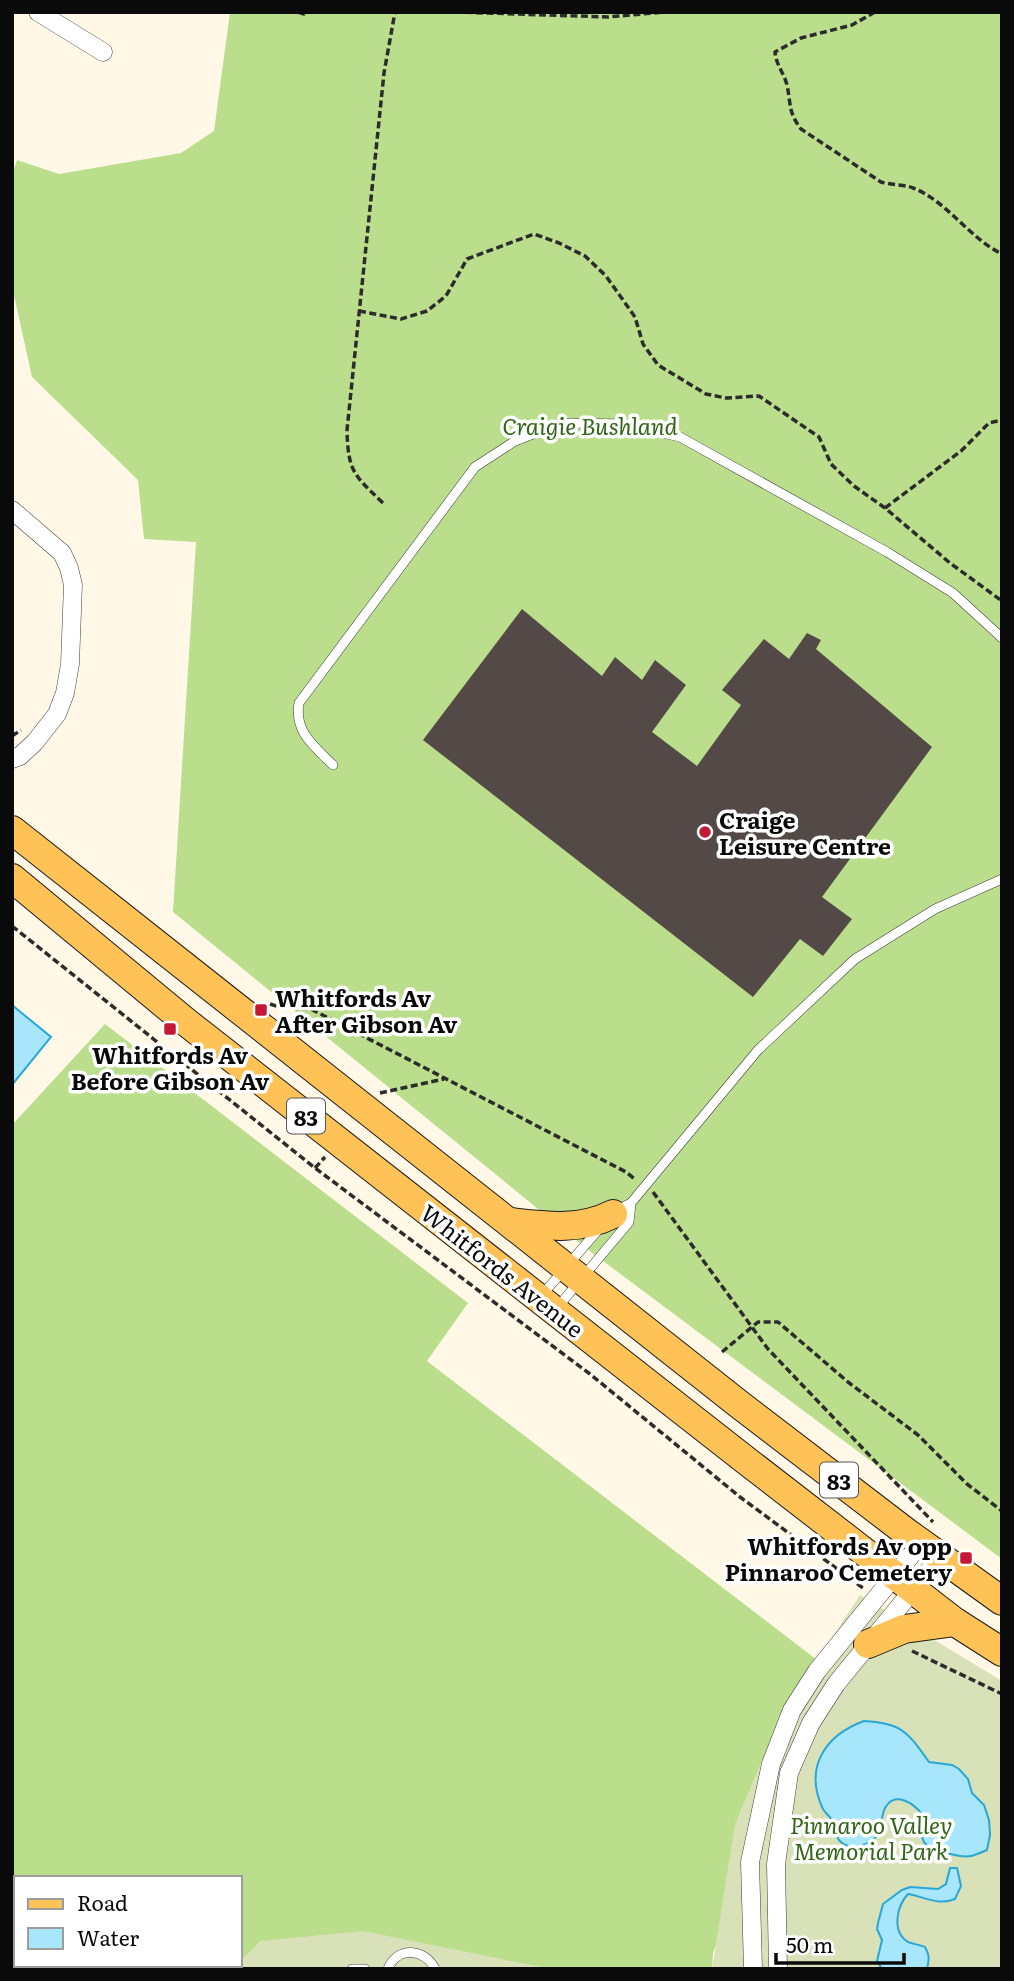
<svg xmlns="http://www.w3.org/2000/svg" width="1014" height="1981" viewBox="0 0 1014 1981" font-family="Literata,serif">
	<style>
		.forest { fill: #bbde8d }
		.cemetery { fill: #d9e1b8 }
		.water { fill: #a7e6fb; stroke: #29a7d8; stroke-width: 2 }
		.building { fill: #534946 }
		.lines { fill: none; stroke-linecap: round; stroke-linejoin: round }
		.lane-casing { stroke: #3d3d3d; stroke-width: 10 }
		.street-casing { stroke: #3d3d3d; stroke-width: 19 }
		.primary-casing { stroke: #1b1b1b; stroke-width: 30 }
		.path { stroke: #2c2c2c; stroke-width: 3.5; stroke-dasharray: 7 3.5; stroke-linecap: butt }
		.lane { stroke: #fff; stroke-width: 9 }
		.street { stroke: #fff; stroke-width: 18 }
		.primary { stroke: #ffc257; stroke-width: 28 }
		.poi-dot { fill: #c41935; stroke: #fff; stroke-width: 2.5 }
		.labels { text-anchor: middle; dominant-baseline: central; stroke-width: 7; stroke-linejoin: round; paint-order: stroke }
		.shield { fill: #fff; stroke: #545454; stroke-width: 2 }
		.shield-label { font-size: 21px; font-weight: bold; fill: #0a0a0a }
		.park-label { font-size: 23px; font-style: italic; fill: #316517; stroke: #fff }
		.poi-label { font-size: 23px; font-weight: bold; fill: #0a0a0a; stroke: #fff; text-anchor: start }
		.street-label { font-size: 23px; fill: #0a0a0a; stroke: #fff }
	</style>
	<rect width="100%" height="100%" fill="#fff8e7"/>
	<g class="forest">
		<polygon points="230,12 1002,12 1002,1559 591,1252 173,912 196,542 144,539 138,480 32,377 12,286 12,175 17,160 59,174 181,153 214,131"/>
		<polygon points="105,1024 468,1303 427,1361 817,1660 713,1953 712,1969 550,1969 476,1955 261,1941 240,1962 240,1878 16,1878 16,1965 236,1965 232,1969 12,1969 12,1125"/>
	</g>
	<g class="cemetery">
		<polygon points="860,1595 1002,1681 1002,1969 712,1969 735,1824 780,1718"/>
		<polygon points="363,1931 550,1969 232,1969 240,1965 240,1962 261,1941"/>
	</g>
	<g class="water">
		<polygon points="12,1005 51,1037 12,1085"/>
		<path d="M864 1721C903 1723 908 1733 929 1762L952 1765 959 1769 968 1779 972 1793 984 1805 989 1820 990 1835 987 1850C982 1852 976 1855 971 1856 961 1858 928 1850 924 1842 919 1834 922 1823 922 1814 914 1804 895 1790 885 1808 881 1816 882 1827 877 1835 873 1843 861 1846 853 1848 831 1841 840 1834 832 1820 829 1815 824 1813 822 1807 804 1766 826 1735 864 1721Z"/>
		<path d="M950 1868H957L961 1886 955 1899C938 1906 925 1897 908 1894 897 1906 891 1931 908 1942 913 1944 921 1945 925 1947 930 1956 929 1960 927 1969H882L877 1961 882 1940 877 1929 878 1923 883 1904 902 1890 910 1887 938 1889 946 1884Z"/>
	</g>
	<polygon class="building" points="522,609 602,676 615,657 642,680 655,660 686,685 652,732 697,766 741,705 722,690 764,639 789,659 807,633 821,640 816,649 932,747 822,897 852,919 823,956 800,939 753,997 423,740"/>
	<g class="lines">
		<defs>
			<g id="lane">
				<path d="M333 765C314 746 294 732 299 703L475 467 515 441 561 423 624 424 680 437 887 552 953 593 1002 638"/>
				<polyline points="616,1211 631,1203 758,1050 855,959 935,909 1002,879"/>
				<polyline points="542,1295 599,1229"/>
				<polyline points="557,1308 629,1222 631,1203"/>
				<polyline points="352,1969 365,1969"/>
				<path d="M388 1969C397 1946 425 1948 435 1969"/>
			</g>
			<g id="street">
				<polyline points="38,12 103,52"/>
				<polyline points="12,510 62,553 69,568 73,585 70,664 65,693 57,714 35,742 20,756 12,759"/>
				<polyline points="753,1969 750,1862 771,1764 792,1710 817,1671 921,1543"/>
				<polyline points="778,1969 776,1864 789,1773 811,1723 836,1684 940,1557"/>
			</g>
			<g id="primary">
				<polyline points="12,830 740,1405 906,1532 1002,1601"/>
				<polyline points="12,878 186,1022 748,1462 955,1622 1002,1652"/>
				<path d="M510 1222C546 1226 580 1231 613 1214"/>
				<polyline points="868,1644 904,1629 955,1622"/>
			</g>
		</defs>
		<use href="#lane" class="lane-casing"/>
		<use href="#street" class="street-casing"/>
		<use href="#primary" class="primary-casing"/>
		<g class="path">
			<polyline points="298,12 304,14 308,12"/>
			<polyline points="455,12 608,17 665,12"/>
			<path d="M875 12 852 25 801 38 775 52C776 65 784 73 787 85 791 104 788 112 801 129L881 182C891 185 907 185 913 188 947 201 969 238 1002 254"/>
			<polyline points="359,311 401,319 427,311 446,296 467,259 534,234 559,243 585,256 606,276 635,317 643,344 658,365 706,394 726,398 759,396 819,437 831,464 854,486 885,508 950,563 1002,601"/>
			<path d="M383 503C354 475 348 472 347 430L384 73 395 12"/>
			<polyline points="885,508 961,451 989,423 1002,420"/>
			<polyline points="12,736 21,730"/>
			<polyline points="12,926 315,1168 590,1374 740,1497 863,1588"/>
			<polyline points="270,1004 282,1008 311,1009 626,1172 636,1180"/>
			<polyline points="380,1093 444,1079"/>
			<polyline points="315,1168 325,1157"/>
			<polyline points="653,1192 768,1349 933,1522"/>
			<polyline points="722,1352 758,1322 778,1322 848,1382 918,1435 967,1484 1002,1511"/>
			<polyline points="912,1651 1002,1694"/>
		</g>
		<use href="#lane" class="lane"/>
		<use href="#street" class="street"/>
		<use href="#primary" class="primary"/>
	</g>
	<g class="poi-dot">
		<circle cx="705" cy="832" r="7"/>
		<rect x="254" y="1003" width="14" height="14" rx="3.5"/>
		<rect x="163" y="1022" width="14" height="14" rx="3.5"/>
		<rect x="959" y="1551" width="14" height="14" rx="3.5"/>
	</g>
	<g class="labels">
		<g class="shield">
			<rect x="287" y="1098.5" width="38" height="35" rx="5"/>
			<rect x="820" y="1462.5" width="38" height="35" rx="5"/>
		</g>
		<g class="shield-label">
			<text x="306" y="1116">83</text>
			<text x="839" y="1480">83</text>
		</g>
		<g class="park-label">
			<text x="590" y="425">Craigie Bushland</text>
			<text x="871" y="1824">Pinnaroo Valley<tspan x="871" dy="26">Memorial Park</tspan></text>
		</g>
		<g class="poi-label">
			<text x="719" y="819">Craige<tspan x="719" dy="26">Leisure Centre</tspan></text>
			<text x="275" y="997">Whitfords Av<tspan x="275" dy="26">After Gibson Av</tspan></text>
			<text x="170" y="1054" text-anchor="middle">Whitfords Av<tspan x="170" dy="26">Before Gibson Av</tspan></text>
			<text x="952" y="1545" text-anchor="end">Whitfords Av opp<tspan x="952" dy="26">Pinnaroo Cemetery</tspan></text>
		</g>
		<g class="street-label">
			<text transform="translate(503 1270) rotate(38)">Whitfords Avenue</text>
		</g>
	</g>
	<rect width="1014" height="1981" fill="none" stroke="#0a0a0a" stroke-width="28"/>
	<rect x="14" y="1876" width="228" height="91" fill="#ffffff" stroke="#9d9d9d" stroke-width="2"/>
	<rect x="28" y="1899" width="35" height="10" fill="#ffc257" stroke="#9d9d9d" stroke-width="2"/>
	<text x="77" y="1911" font-size="21" fill="#0a0a0a">Road</text>
	<rect x="28" y="1928" width="35" height="21" fill="#a7e6fb" stroke="#9d9d9d" stroke-width="2"/>
	<text x="77" y="1946" font-size="21" fill="#0a0a0a">Water</text>
	<path d="M776 1953v10h128v-10" fill="none" stroke="#0a0a0a" stroke-width="3.5"/>
	<text x="786" y="1953" font-size="21" fill="#0a0a0a" stroke="#ffffff" stroke-width="5" paint-order="stroke">50 m</text>
</svg>
